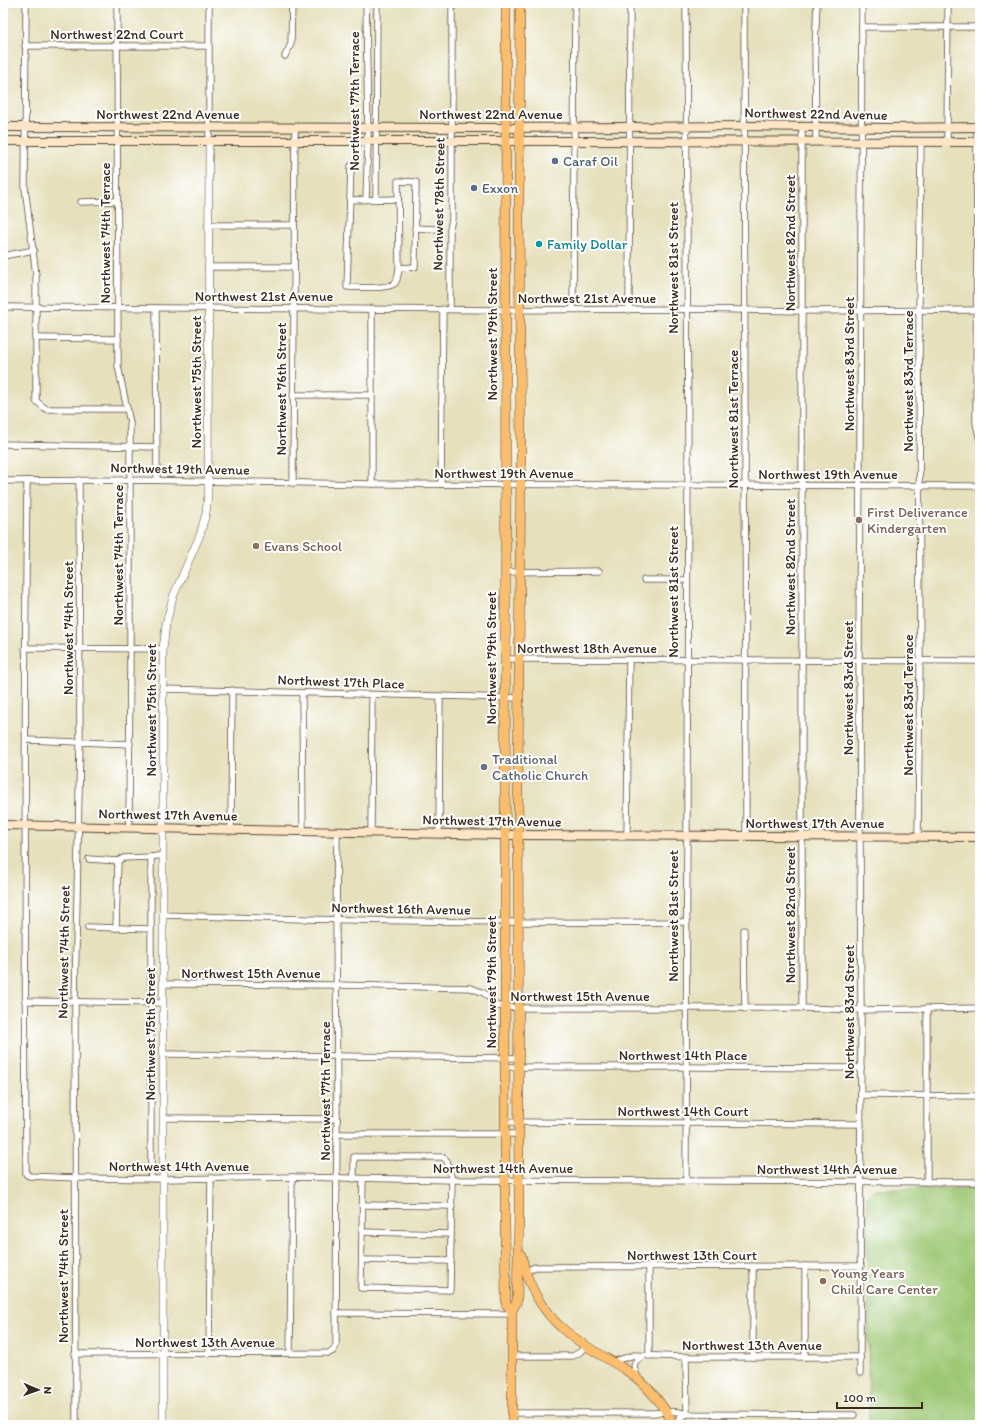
<svg xmlns="http://www.w3.org/2000/svg" width="983" height="1428" viewBox="0 0 983 1428" font-family="Itim,sans-serif">
	<style>
		.green { fill: #9dc773; stroke: #6c7848 }
		.lines { fill: none; stroke-linecap: round; stroke-linejoin: round }
		.minor-casing { stroke: #554536; stroke-width: 7 }
		.tertiary-casing { stroke: #554536; stroke-width: 8 }
		.secondary-casing { stroke: #554536; stroke-width: 10 }
		.primary-casing { stroke: #554536; stroke-width: 10 }
		.minor { stroke: #fff; stroke-width: 5.5 }
		.tertiary { stroke: #fff; stroke-width: 7 }
		.secondary { stroke: #fde5c5; stroke-width: 8 }
		.primary { stroke: #fbbd6e; stroke-width: 9 }
		.rail { stroke: #3b2a1e; stroke-width: 1.5; stroke-dasharray: 6 3; stroke-linecap: butt }
		.service-dot { fill: #5c6f8a; stroke: #fff; stroke-width: 1.5 }
		.culture-dot { fill: #0f9aa8; stroke: #fff; stroke-width: 1.5 }
		.education-dot { fill: #8d6e63; stroke: #fff; stroke-width: 1.5 }
		.worship-dot { fill: #6b7280; stroke: #fff; stroke-width: 1.5 }
		.labels { text-anchor: middle; dominant-baseline: central; stroke-width: 4; stroke-linejoin: round; paint-order: stroke }
		.street-label { font-size: 14px; fill: #3b2a1e; stroke: #fff }
		.service-label { font-size: 14px; fill: #4e5e75; stroke: #fff; text-anchor: start }
		.culture-label { font-size: 14px; fill: #0d838f; stroke: #fff; text-anchor: start }
		.education-label { font-size: 14px; fill: #785e54; stroke: #fff; text-anchor: start }
		.worship-label { font-size: 14px; fill: #5b616d; stroke: #fff; text-anchor: start }
	</style>
	<rect width="100%" height="100%" fill="#fff"/>
	<filter id="ink" filterUnits="userSpaceOnUse"><feTurbulence type="fractalNoise" baseFrequency=".025" numOctaves="2"/><feDisplacementMap in="SourceGraphic" scale="8" xChannelSelector="R" yChannelSelector="G"/><feConvolveMatrix kernelMatrix="1 2 1 2 8 2 1 2 1" color-interpolation-filters="sRGB"/></filter>
	<filter id="wash" filterUnits="userSpaceOnUse"><feTurbulence type="fractalNoise" baseFrequency=".012" numOctaves="4" result="noise"/><feDisplacementMap in="SourceGraphic" scale="16" xChannelSelector="R" yChannelSelector="G"/><feGaussianBlur stdDeviation="0.9" result="paint"/><feColorMatrix in="noise" values="0 0 0 0 0 0 0 0 0 0 0 0 0 0 0 0 0 1.4 0 .05"/><feComposite in="paint" operator="in"/></filter>
	<g filter="url(#wash)">
		<rect width="100%" height="100%" fill="#e6e0bc"/>
		<polygon class="green" points="875,1189 980,1189 980,1425 869,1425 867,1195"/>
	</g>
	<g filter="url(#ink)">
		<g class="lines">
			<defs>
				<g id="minor">
					<polyline points="26,3 25,188 36,275 36,401 46,409 127,409"/>
					<polyline points="117,3 118,366 130,423 130,649 129,827"/>
					<polyline points="209,3 209,141"/>
					<polyline points="744,3 746,836"/>
					<polyline points="862,27 980,27"/>
					<polyline points="25,46 208,46"/>
					<polyline points="285,56 291,44 292,3"/>
					<polyline points="977,127 976,423 980,441"/>
					<polyline points="816,142 815,47 817,3"/>
					<polyline points="947,142 948,3"/>
					<path d="M351 166 347 287C357 287 388 290 395 283 398 280 398 273 399 268L398 181 416 182 415 267 399 268"/>
					<polyline points="366,199 368,141 366,3"/>
					<polyline points="376,199 377,3"/>
					<polyline points="350,200 398,199"/>
					<polyline points="81,202 117,201"/>
					<polyline points="208,225 294,225"/>
					<polyline points="415,228 435,229"/>
					<polyline points="3,256 34,250"/>
					<polyline points="208,267 294,267"/>
					<polyline points="3,307 506,310 688,309 802,311 980,310"/>
					<polyline points="156,308 157,480"/>
					<polyline points="450,309 450,229 452,219 452,3"/>
					<polyline points="573,309 575,3"/>
					<polyline points="629,310 630,3"/>
					<polyline points="35,338 118,339"/>
					<polyline points="293,395 372,395"/>
					<polyline points="3,444 156,447"/>
					<polyline points="3,481 131,480 372,484 980,486"/>
					<path d="M27 481C24 712 25 943 26 1174L29 1176 75 1178 163 1179 292 1177 452 1180 980 1182"/>
					<polyline points="293,483 295,127"/>
					<polyline points="372,484 372,308"/>
					<polyline points="441,484 443,309"/>
					<polyline points="505,572 599,571"/>
					<polyline points="644,580 687,580"/>
					<polyline points="25,648 163,649"/>
					<polyline points="506,659 980,661"/>
					<polyline points="162,689 519,698"/>
					<polyline points="302,693 303,831"/>
					<polyline points="26,740 130,744"/>
					<polyline points="231,829 232,690"/>
					<polyline points="371,833 372,695"/>
					<polyline points="439,833 440,696"/>
					<polyline points="627,835 629,660"/>
					<polyline points="918,836 920,661 919,311 921,142"/>
					<polyline points="89,859 118,861 123,858 151,857"/>
					<path d="M163 915C338 921 512 923 687 922"/>
					<polyline points="88,927 151,929"/>
					<polyline points="116,928 118,861"/>
					<polyline points="744,930 745,1009"/>
					<polyline points="163,984 337,985 471,988 484,993 497,1006 519,1008 802,1008 861,1010 980,1008"/>
					<polyline points="25,1001 163,1003"/>
					<polyline points="802,1008 802,127"/>
					<polyline points="163,1054 519,1058"/>
					<polyline points="505,1067 686,1067 861,1068"/>
					<polyline points="861,1095 980,1096"/>
					<polyline points="164,1118 337,1119"/>
					<polyline points="505,1122 861,1124"/>
					<polyline points="336,1134 519,1134"/>
					<polyline points="151,1178 151,857 163,855"/>
					<polyline points="354,1179 354,1157 443,1157 447,1161 452,1180 450,1290 361,1288 363,1179"/>
					<polyline points="686,1181 688,449 686,3"/>
					<polyline points="927,1182 927,1008"/>
					<polyline points="362,1205 452,1206"/>
					<polyline points="362,1232 451,1234"/>
					<polyline points="362,1260 451,1261"/>
					<polyline points="525,1272 535,1267 861,1266"/>
					<polyline points="336,1313 512,1314"/>
					<polyline points="290,1353 292,1177"/>
					<polyline points="75,1354 329,1353 333,1351 336,1346 337,1119 336,920 337,832"/>
					<polyline points="209,1354 211,1178"/>
					<polyline points="512,1356 573,1356 580,1352 586,1346"/>
					<polyline points="649,1356 649,1267"/>
					<polyline points="686,1357 687,1414"/>
					<polyline points="753,1357 753,1266"/>
					<polyline points="805,1357 805,1266"/>
					<polyline points="612,1362 634,1355 686,1357 860,1357"/>
					<polyline points="860,1373 861,1010 859,661 862,3"/>
					<path d="M638 1378C633 1366 631 1363 643 1356"/>
					<path d="M512 1413H654C665 1412 676 1410 687 1414L854 1415"/>
					<polyline points="76,1425 75,1002 80,742 79,480"/>
					<polyline points="677,1425 679,1418 687,1414"/>
				</g>
				<polyline id="tertiary" points="163,1425 163,649 166,624 173,597 200,535 206,513 208,495 209,141"/>
				<g id="secondary">
					<polyline points="3,127 506,128 744,126 889,128 980,127"/>
					<polyline points="3,141 573,141 980,142"/>
					<polyline points="3,825 505,835 980,837"/>
				</g>
				<g id="primary">
					<polyline points="506,3 505,1221 506,1304 512,1311"/>
					<path d="M521 1255C528 1285 540 1309 564 1330 583 1346 605 1357 626 1370 647 1384 662 1403 674 1425"/>
					<polyline points="512,1425 512,1311 517,1301 519,1211 518,776 521,455 519,216 520,3"/>
				</g>
			</defs>
			<use href="#minor" class="minor-casing"/>
			<use href="#tertiary" class="tertiary-casing"/>
			<use href="#secondary" class="secondary-casing"/>
			<use href="#primary" class="primary-casing"/>
			<use href="#minor" class="minor"/>
			<use href="#tertiary" class="tertiary"/>
			<use href="#secondary" class="secondary"/>
			<use href="#primary" class="primary"/>
			<polyline class="rail" points="3,45 8,3"/>
		</g>
	</g>
	<g class="service-dot">
		<circle cx="555" cy="161" r="4"/>
		<circle cx="474" cy="188" r="4"/>
	</g>
	<circle class="culture-dot" cx="539" cy="244" r="4"/>
	<g class="education-dot">
		<circle cx="859" cy="520" r="4"/>
		<circle cx="256" cy="546" r="4"/>
		<circle cx="823" cy="1281" r="4"/>
	</g>
	<circle class="worship-dot" cx="484" cy="767" r="4"/>
	<g class="labels">
		<g class="street-label">
			<text x="117" y="34">Northwest 22nd Court</text>
			<text transform="translate(354 101) rotate(-90)">Northwest 77th Terrace</text>
			<text x="168" y="114">Northwest 22nd Avenue</text>
			<text x="491" y="114">Northwest 22nd Avenue</text>
			<text transform="translate(816 114) rotate(1)">Northwest 22nd Avenue</text>
			<text transform="translate(439 204) rotate(-89)">Northwest 78th Street</text>
			<text transform="translate(105 233) rotate(-90)">Northwest 74th Terrace</text>
			<text transform="translate(790 243) rotate(-90)">Northwest 82nd Street</text>
			<text transform="translate(673 268) rotate(-90)">Northwest 81st Street</text>
			<text x="264" y="296">Northwest 21st Avenue</text>
			<text x="587" y="298">Northwest 21st Avenue</text>
			<text transform="translate(492 334) rotate(-90)">Northwest 79th Street</text>
			<text transform="translate(849 364) rotate(-90)">Northwest 83rd Street</text>
			<text transform="translate(908 381) rotate(-90)">Northwest 83rd Terrace</text>
			<text transform="translate(196 382) rotate(-90)">Northwest 75th Street</text>
			<text transform="translate(281 389) rotate(-90)">Northwest 76th Street</text>
			<text transform="translate(733 419) rotate(-90)">Northwest 81st Terrace</text>
			<text transform="translate(180 469) rotate(1)">Northwest 19th Avenue</text>
			<text x="504" y="473">Northwest 19th Avenue</text>
			<text x="828" y="474">Northwest 19th Avenue</text>
			<text transform="translate(118 555) rotate(-90)">Northwest 74th Terrace</text>
			<text transform="translate(790 567) rotate(-90)">Northwest 82nd Street</text>
			<text transform="translate(673 592) rotate(-90)">Northwest 81st Street</text>
			<text transform="translate(68 628) rotate(-90)">Northwest 74th Street</text>
			<text x="587" y="648">Northwest 18th Avenue</text>
			<text transform="translate(491 658) rotate(-90)">Northwest 79th Street</text>
			<text transform="translate(341 682) rotate(2)">Northwest 17th Place</text>
			<text transform="translate(848 688) rotate(-90)">Northwest 83rd Street</text>
			<text transform="translate(908 705) rotate(-90)">Northwest 83rd Terrace</text>
			<text transform="translate(151 710) rotate(-90)">Northwest 75th Street</text>
			<text transform="translate(168 815) rotate(1)">Northwest 17th Avenue</text>
			<text transform="translate(492 821) rotate(1)">Northwest 17th Avenue</text>
			<text x="815" y="823">Northwest 17th Avenue</text>
			<text transform="translate(401 909) rotate(1)">Northwest 16th Avenue</text>
			<text transform="translate(790 915) rotate(-90)">Northwest 82nd Street</text>
			<text transform="translate(673 916) rotate(-90)">Northwest 81st Street</text>
			<text transform="translate(64 952) rotate(-89)">Northwest 74th Street</text>
			<text x="251" y="973">Northwest 15th Avenue</text>
			<text transform="translate(491 982) rotate(-90)">Northwest 79th Street</text>
			<text x="580" y="996">Northwest 15th Avenue</text>
			<text transform="translate(849 1012) rotate(-90)">Northwest 83rd Street</text>
			<text transform="translate(150 1034) rotate(-90)">Northwest 75th Street</text>
			<text x="683" y="1055">Northwest 14th Place</text>
			<text transform="translate(325 1091) rotate(-90)">Northwest 77th Terrace</text>
			<text x="683" y="1111">Northwest 14th Court</text>
			<text x="179" y="1166">Northwest 14th Avenue</text>
			<text x="503" y="1168">Northwest 14th Avenue</text>
			<text x="827" y="1169">Northwest 14th Avenue</text>
			<text x="692" y="1255">Northwest 13th Court</text>
			<text transform="translate(63 1276) rotate(-90)">Northwest 74th Street</text>
			<text x="205" y="1342">Northwest 13th Avenue</text>
			<text x="752" y="1345">Northwest 13th Avenue</text>
		</g>
		<g class="service-label">
			<text x="563" y="161">Caraf Oil</text>
			<text x="482" y="188">Exxon</text>
		</g>
		<g class="culture-label">
			<text x="547" y="244">Family Dollar</text>
		</g>
		<g class="education-label">
			<text x="867" y="512">First Deliverance<tspan x="867" dy="16">Kindergarten</tspan></text>
			<text x="264" y="546">Evans School</text>
			<text x="831" y="1273">Young Years<tspan x="831" dy="16">Child Care Center</tspan></text>
		</g>
		<g class="worship-label">
			<text x="492" y="759">Traditional<tspan x="492" dy="16">Catholic Church</tspan></text>
		</g>
	</g>
	<rect width="983" height="1428" fill="none" stroke="#fff" stroke-width="16"/>
	<g transform="translate(38 1390) rotate(92)" stroke="#ffffff" stroke-width="3" paint-order="stroke">
	<path d="M0-3L7 15L0 10L-7 15Z" fill="#3b2a1e"/>
	<text y="-6" font-size="11" font-weight="bold" text-anchor="middle" fill="#3b2a1e">N</text>
	</g>
	<path d="M837 1402v6h85v-6" fill="none" stroke="#3b2a1e" stroke-width="2"/>
	<text x="843" y="1402" font-size="12" fill="#3b2a1e" stroke="#ffffff" stroke-width="3" paint-order="stroke">100 m</text>
</svg>
